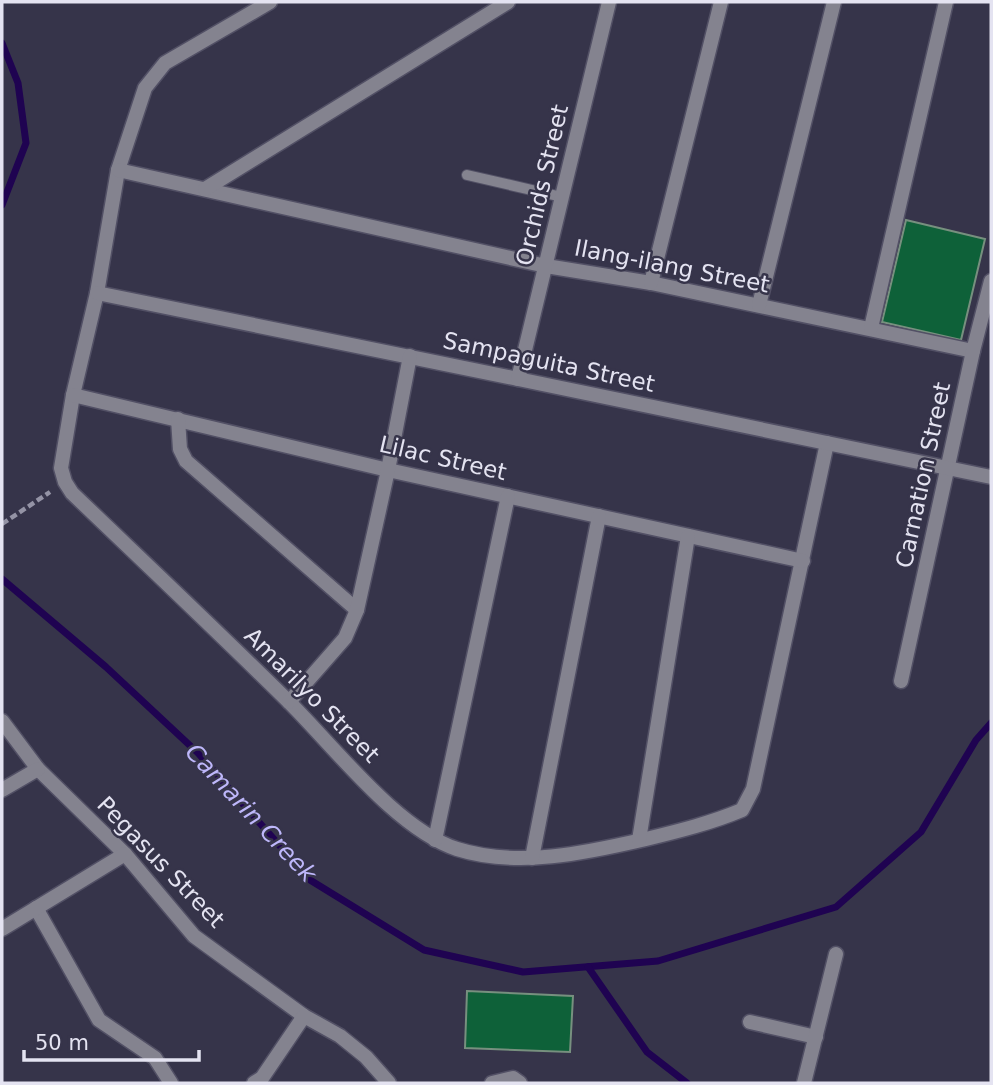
<svg xmlns="http://www.w3.org/2000/svg" width="993" height="1085" viewBox="0 0 993 1085" font-family="'DejaVu Sans',sans-serif">
	<style>
		.lines { fill: none; stroke-linecap: round; stroke-linejoin: round }
		.stream { stroke: #1f0351; stroke-width: 7 }
		.building { fill: #0e6139; stroke: #77907f; stroke-width: 2 }
		.service-casing { stroke: #525065; stroke-width: 12 }
		.minor-casing { stroke: #525065; stroke-width: 17 }
		.tertiary-casing { stroke: #525065; stroke-width: 17 }
		.path { stroke: #9493a5; stroke-width: 4.5; stroke-dasharray: 7 3.5; stroke-linecap: butt }
		.service { stroke: #84838f; stroke-width: 10 }
		.minor { stroke: #84838f; stroke-width: 14 }
		.tertiary { stroke: #84838f; stroke-width: 14 }
		.labels { text-anchor: middle; dominant-baseline: central; stroke-width: 5; stroke-linejoin: round; paint-order: stroke }
		.street-label { font-size: 23px; fill: #e4e3f1; stroke: #36344a }
		.water-label { font-size: 24px; font-style: italic; fill: #beb7fa; stroke: #36344a }
	</style>
	<rect width="100%" height="100%" fill="#36344a"/>
	<g class="lines">
		<g class="stream">
			<polyline points="2,43 18,83 26,143 2,205"/>
			<polyline points="2,579 106,667 198,753 310,880 424,950 523,972 658,961 836,907 921,832 976,740 991,723"/>
			<polyline points="588,967 647,1052 687,1083"/>
		</g>
	</g>
	<g class="building">
		<polygon points="906,220 985,239 961,340 882,322"/>
		<polygon points="467,991 573,996 570,1052 465,1048"/>
	</g>
	<g class="lines">
		<defs>
			<polyline id="service" points="467,175 562,197"/>
			<g id="minor">
				<path d="M270 2 165 63 145 88 118 170 97 293 73 395 61 468 65 482 72 493C144 562 216 630 287 700 333 745 396 829 457 849 517 868 586 853 646 839 679 831 711 823 742 810L753 789 827 443"/>
				<polyline points="118,170 546,266 651,283 973,351"/>
				<polyline points="205,189 508,2"/>
				<polyline points="651,283 721,2"/>
				<polyline points="97,293 518,379"/>
				<polyline points="759,305 834,2"/>
				<polyline points="871,328 946,2"/>
				<polyline points="73,395 388,470 803,561"/>
				<polyline points="178,419 180,449 186,461 357,610"/>
				<polyline points="901,681 973,351 991,281"/>
				<polyline points="289,702 345,638 357,610 388,470 410,356"/>
				<polyline points="2,721 38,769 125,854 194,936 304,1016 340,1036 366,1057 389,1083"/>
				<polyline points="2,790 38,769"/>
				<polyline points="435,840 508,496"/>
				<polyline points="639,840 688,536"/>
				<polyline points="532,858 599,516"/>
				<polyline points="36,908 99,1020 155,1058 171,1083"/>
				<polyline points="2,929 125,854"/>
				<polyline points="750,1022 816,1037"/>
				<polyline points="254,1083 262,1078 304,1016"/>
				<polyline points="492,1083 513,1078 520,1083"/>
				<polyline points="804,1083 836,954"/>
			</g>
			<polyline id="tertiary" points="609,2 518,379 991,477"/>
		</defs>
		<use href="#service" class="service-casing"/>
		<use href="#minor" class="minor-casing"/>
		<use href="#tertiary" class="tertiary-casing"/>
		<polyline class="path" points="2,524 50,492"/>
		<use href="#service" class="service"/>
		<use href="#minor" class="minor"/>
		<use href="#tertiary" class="tertiary"/>
	</g>
	<g class="labels">
		<g class="street-label">
			<text transform="translate(542 185) rotate(-77)">Orchids Street</text>
			<text transform="translate(672 266) rotate(11)">Ilang-ilang Street</text>
			<text transform="translate(549 362) rotate(12)">Sampaguita Street</text>
			<text transform="translate(443 458) rotate(13)">Lilac Street</text>
			<text transform="translate(923 475) rotate(-78)">Carnation Street</text>
			<text transform="translate(312 695) rotate(45)">Amarilyo Street</text>
			<text transform="translate(161 862) rotate(46)">Pegasus Street</text>
		</g>
		<g class="water-label">
			<text transform="translate(251 813) rotate(47)">Camarin Creek</text>
		</g>
	</g>
	<rect width="993" height="1085" fill="none" stroke="#e4e3f1" stroke-width="7"/>
	<path d="M24 1050v10h175v-10" fill="none" stroke="#e4e3f1" stroke-width="3.5"/>
	<text x="35" y="1050" font-size="21" fill="#e4e3f1" stroke="#36344a" stroke-width="5" paint-order="stroke">50 m</text>
</svg>
